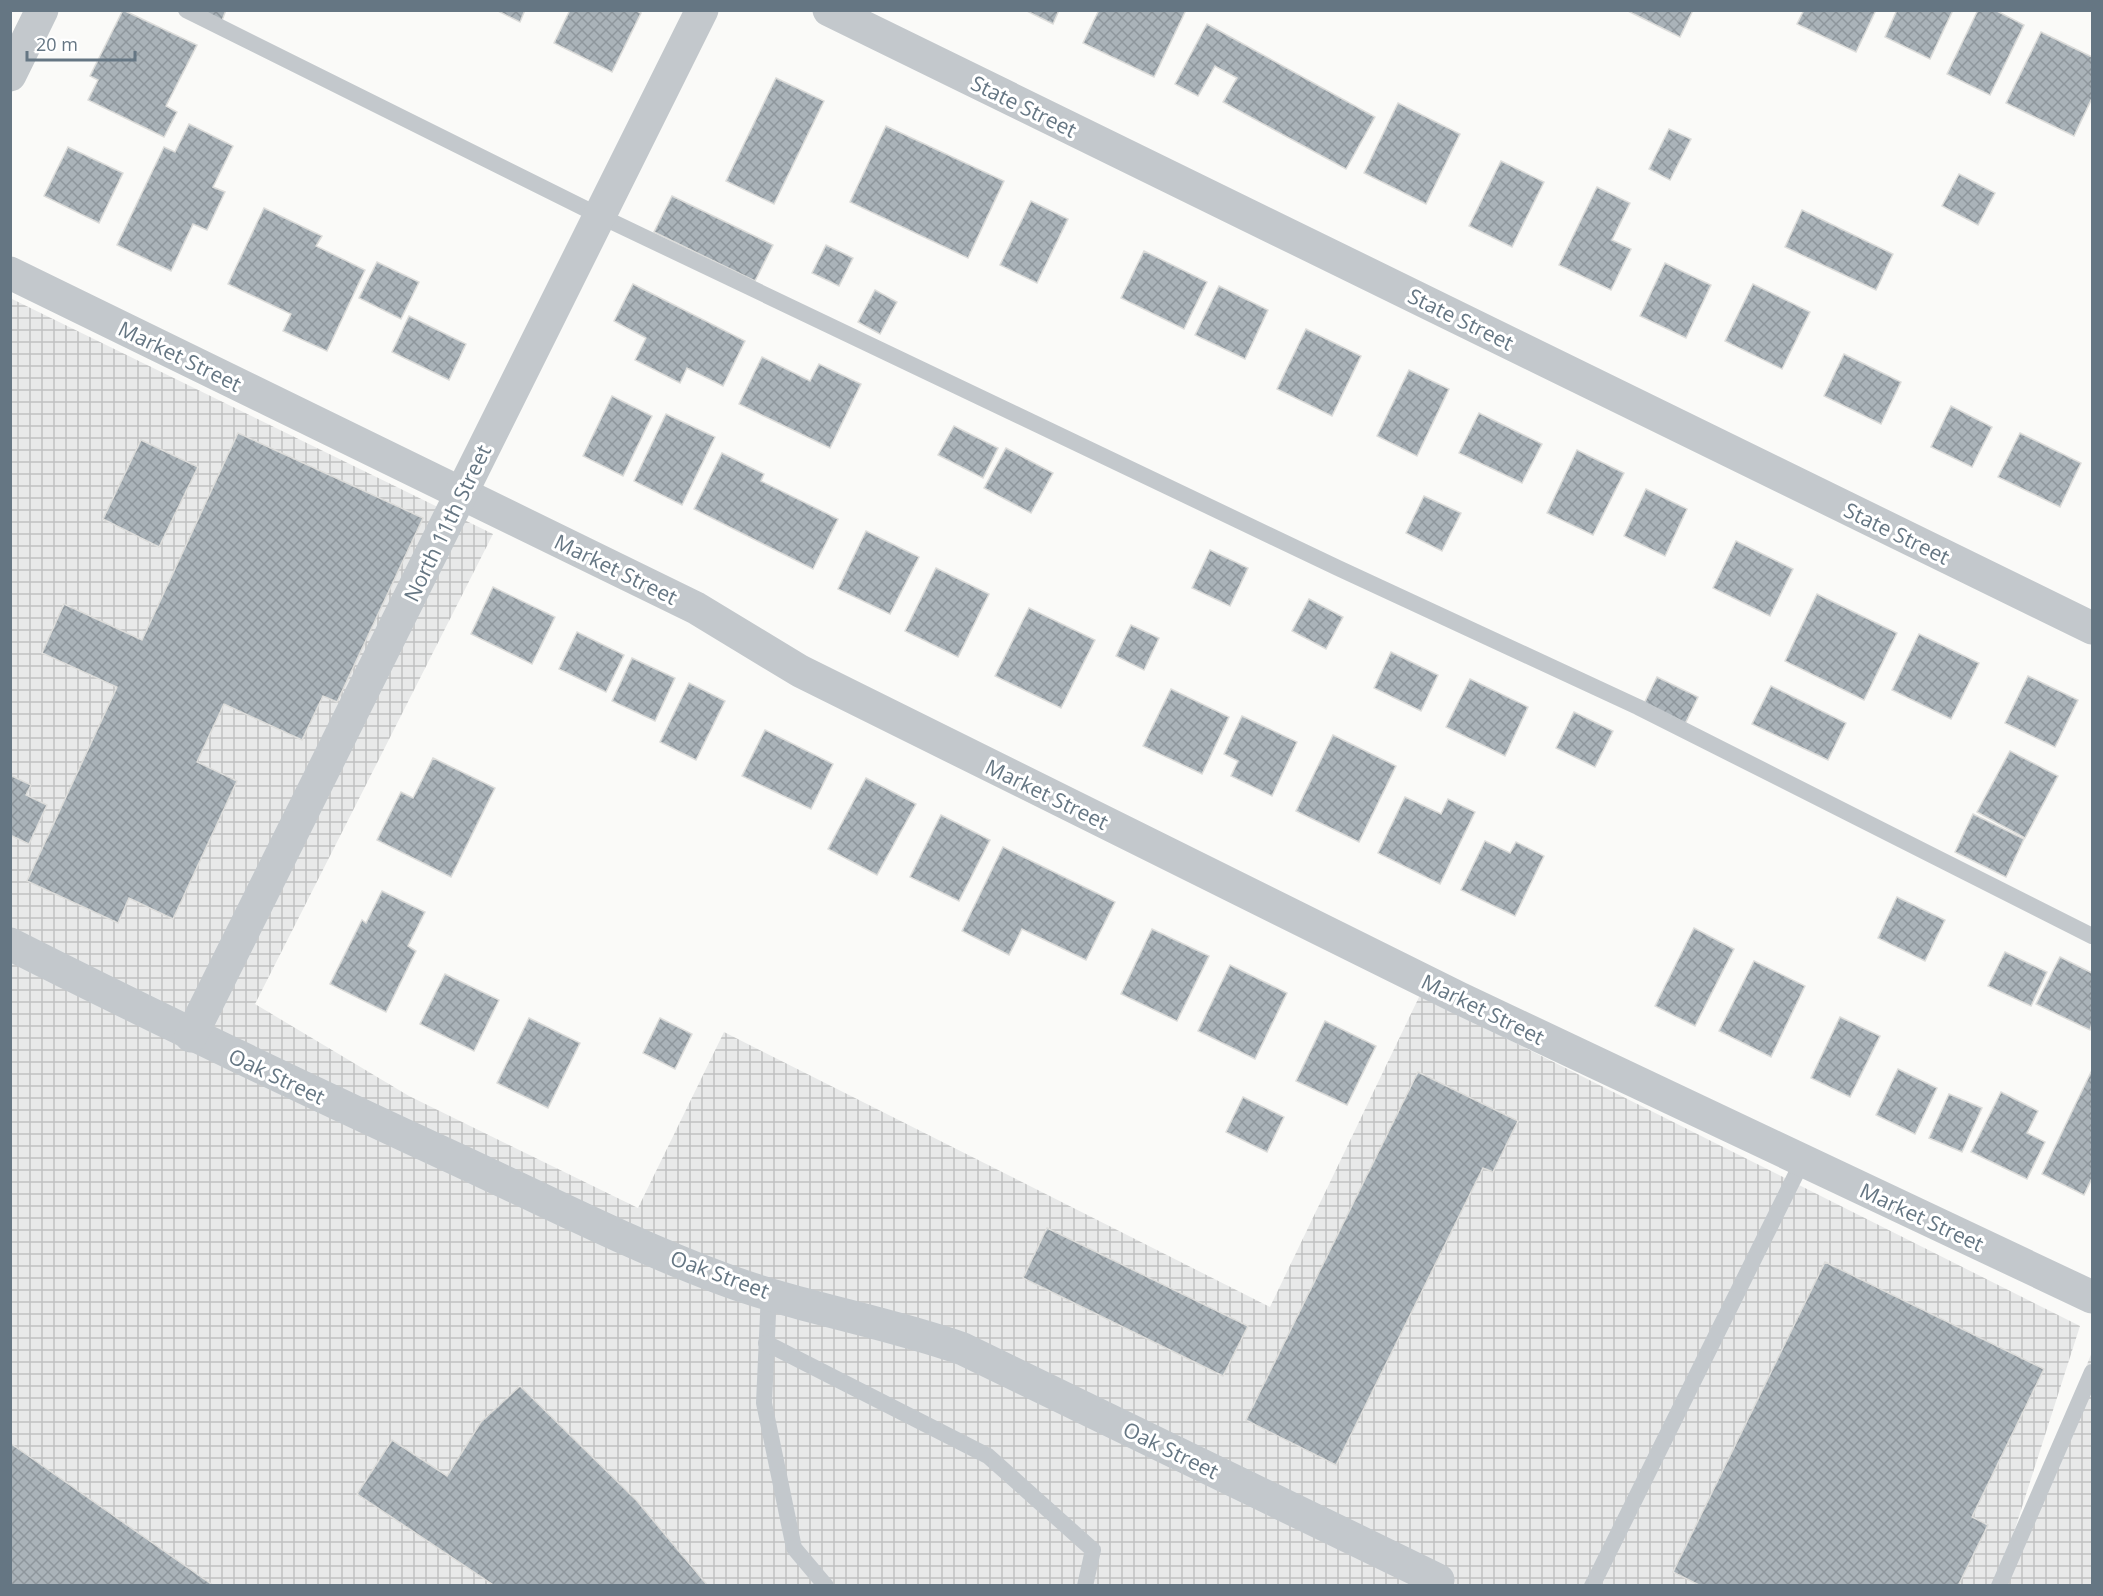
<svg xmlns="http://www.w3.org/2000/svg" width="2103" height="1596" viewBox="0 0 2103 1596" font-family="'Open Sans',sans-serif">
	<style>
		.industrial { fill: url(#industrial-grid) }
		.building { fill: url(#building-cross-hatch); stroke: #dcdcda; stroke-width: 1.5 }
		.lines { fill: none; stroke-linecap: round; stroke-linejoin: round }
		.service { stroke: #c3c8cc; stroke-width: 16 }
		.minor { stroke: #c3c8cc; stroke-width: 33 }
		.labels { text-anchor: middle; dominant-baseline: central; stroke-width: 6; stroke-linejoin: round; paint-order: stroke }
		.street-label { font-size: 21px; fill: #657683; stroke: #fff }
	</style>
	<defs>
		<pattern id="industrial-grid" width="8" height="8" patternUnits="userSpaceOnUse" patternTransform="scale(1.5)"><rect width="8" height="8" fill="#e8e9e9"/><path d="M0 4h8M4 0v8" fill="none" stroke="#c0c1c2"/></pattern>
		<pattern id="building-cross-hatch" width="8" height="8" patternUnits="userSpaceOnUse" patternTransform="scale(1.5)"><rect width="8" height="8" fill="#aab3b9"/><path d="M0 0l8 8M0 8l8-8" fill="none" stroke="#8e969c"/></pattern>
	</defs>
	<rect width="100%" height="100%" fill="#fafaf8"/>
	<g class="industrial">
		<polygon points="10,298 493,534 255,1004 409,1096 638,1208 724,1032 1270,1307 1420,995 2080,1326 1997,1585 11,1585"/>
		<polygon points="2092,1352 2092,1585 1998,1585"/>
	</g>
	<g class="building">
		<polygon points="123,10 197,45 166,106 177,112 164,137 88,100 98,80 90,76"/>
		<polygon points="194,10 226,10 221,23"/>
		<polygon points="496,10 525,10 520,22"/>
		<polygon points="570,10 635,10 641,13 612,72 554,43"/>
		<polygon points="1025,10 1059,10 1053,24"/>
		<polygon points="1099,10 1186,10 1154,77 1083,43"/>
		<polygon points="1626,10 1693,10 1680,37"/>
		<polygon points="1804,10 1876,10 1856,52 1797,24"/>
		<polygon points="1897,10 1953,10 1930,59 1885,37"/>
		<polygon points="1978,10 1995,10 2024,25 1990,95 1947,74"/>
		<polygon points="1207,24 1375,117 1346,169 1223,102 1237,78 1215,66 1198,96 1175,84"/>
		<polygon points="2041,32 2092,57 2092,98 2074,136 2006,103"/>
		<polygon points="776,78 824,101 774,204 726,181"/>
		<polygon points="1398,103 1460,134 1426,204 1364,173"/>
		<polygon points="189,124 233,146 213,187 225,192 207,230 193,224 171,271 117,245 164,147 175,152"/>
		<polygon points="886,126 1004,181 968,258 850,202"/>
		<polygon points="1669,129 1691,139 1670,180 1649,169"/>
		<polygon points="68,147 123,173 99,223 44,196"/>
		<polygon points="1501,161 1544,182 1512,247 1469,226"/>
		<polygon points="1959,174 1995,193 1978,225 1942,206"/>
		<polygon points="1597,187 1630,203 1612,240 1631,249 1611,290 1559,265"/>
		<polygon points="672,196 773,245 755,281 654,232"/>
		<polygon points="1031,201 1068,219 1037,283 1000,265"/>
		<polygon points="264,208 322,236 316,246 365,270 327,351 283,331 291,314 228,284"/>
		<polygon points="1802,210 1893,254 1876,290 1785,247"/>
		<polygon points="826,245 853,258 839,286 812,273"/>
		<polygon points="1144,251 1207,282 1184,329 1121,298"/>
		<polygon points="377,262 419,282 401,319 359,298"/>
		<polygon points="1665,263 1711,285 1686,338 1640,316"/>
		<polygon points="633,284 745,341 723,386 687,368 680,383 635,360 646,338 614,321"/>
		<polygon points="1753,284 1810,312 1782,369 1725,341"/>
		<polygon points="1219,286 1268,310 1245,359 1195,335"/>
		<polygon points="875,290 897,302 880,334 858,322"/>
		<polygon points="409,316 466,344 449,380 392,352"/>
		<polygon points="1306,329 1361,356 1332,416 1277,389"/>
		<polygon points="1844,354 1901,382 1881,424 1824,396"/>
		<polygon points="762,357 810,381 819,364 861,384 830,448 739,404"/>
		<polygon points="1409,370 1449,389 1417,456 1377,436"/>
		<polygon points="612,396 652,416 623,476 583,456"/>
		<polygon points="1951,406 1992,427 1972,467 1931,447"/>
		<polygon points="1479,413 1542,444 1522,483 1459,453"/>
		<polygon points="666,414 715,437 682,505 634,481"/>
		<polygon points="954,426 998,448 983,478 938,455"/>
		<polygon points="238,433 423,518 337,702 323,696 302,740 224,704 197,762 237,781 173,919 129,898 118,923 27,881 117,687 42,653 64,604 142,640"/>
		<polygon points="2020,433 2081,463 2060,507 1998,477"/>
		<polygon points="141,440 198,467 159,547 103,519"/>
		<polygon points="1006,448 1053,473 1031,513 984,488"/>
		<polygon points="1577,450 1624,473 1593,535 1547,513"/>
		<polygon points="722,453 764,474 761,481 838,519 813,569 694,509"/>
		<polygon points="1646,489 1687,509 1665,556 1624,536"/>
		<polygon points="1424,496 1461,513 1442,551 1406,533"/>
		<polygon points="866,531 919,557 890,614 838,589"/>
		<polygon points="1736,541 1793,569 1770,616 1713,588"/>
		<polygon points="1210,550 1248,568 1230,606 1192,588"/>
		<polygon points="936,568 989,594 958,657 905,631"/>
		<polygon points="493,587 555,617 532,664 471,634"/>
		<polygon points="1817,594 1897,633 1864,700 1785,661"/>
		<polygon points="1309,599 1343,617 1326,649 1292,631"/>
		<polygon points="1029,608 1095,640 1061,708 995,676"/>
		<polygon points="1131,625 1159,638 1144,670 1116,656"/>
		<polygon points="577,632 624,655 606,692 559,669"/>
		<polygon points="1919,634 1979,663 1951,719 1892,690"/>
		<polygon points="1391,652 1438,675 1421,711 1374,688"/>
		<polygon points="632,658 675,678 655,721 612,701"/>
		<polygon points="2028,676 2078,700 2055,747 2005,723"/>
		<polygon points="1657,677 1698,697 1682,730 1641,710"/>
		<polygon points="1470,679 1528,707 1505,756 1446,727"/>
		<polygon points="689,683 725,701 696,760 660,742"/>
		<polygon points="1771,686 1846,723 1828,760 1752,724"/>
		<polygon points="1171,689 1229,717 1202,774 1143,746"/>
		<polygon points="1574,712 1613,731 1595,767 1556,748"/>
		<polygon points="1242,716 1297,742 1272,796 1231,776 1238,761 1224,754"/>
		<polygon points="765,730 833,764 811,809 742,776"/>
		<polygon points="1333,735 1396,766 1359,842 1296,811"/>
		<polygon points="2010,751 2058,776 2025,838 1977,812"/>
		<polygon points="433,758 495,788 451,877 377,840 401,792 413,798"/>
		<polygon points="10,775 31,785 26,795 47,805 29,844 10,835"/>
		<polygon points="866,778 916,804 877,875 828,849"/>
		<polygon points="1405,797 1441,814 1448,799 1475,812 1440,884 1378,853"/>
		<polygon points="1973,814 2024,839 2006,877 1955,852"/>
		<polygon points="941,815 990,840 959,901 910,877"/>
		<polygon points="1485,841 1510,853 1516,842 1544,856 1515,916 1461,890"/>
		<polygon points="1003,847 1115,902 1086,960 1022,929 1009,955 962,931"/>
		<polygon points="382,891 425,912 408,946 416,951 386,1012 330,984 362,920 366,923"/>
		<polygon points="1897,897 1945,920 1925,961 1878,938"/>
		<polygon points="1694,928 1734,949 1695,1026 1655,1006"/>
		<polygon points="1152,929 1209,956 1177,1021 1121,994"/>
		<polygon points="2005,952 2047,972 2031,1006 1988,986"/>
		<polygon points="2060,957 2092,973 2092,1024 2090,1030 2036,1004"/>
		<polygon points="1754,961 1805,986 1771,1057 1719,1031"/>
		<polygon points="1230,965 1287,993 1255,1059 1198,1031"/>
		<polygon points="445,974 499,1000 474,1051 420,1024"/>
		<polygon points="1840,1017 1880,1036 1850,1097 1811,1078"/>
		<polygon points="529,1018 580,1043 548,1108 497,1083"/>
		<polygon points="660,1018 692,1034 675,1069 643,1053"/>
		<polygon points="1325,1021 1376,1046 1347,1105 1296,1081"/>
		<polygon points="1898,1069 1937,1088 1915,1134 1876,1115"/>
		<polygon points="2092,1070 2092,1178 2084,1195 2042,1174"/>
		<polygon points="1418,1072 1518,1121 1493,1172 1483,1168 1336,1465 1246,1420"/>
		<polygon points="2001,1092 2038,1111 2027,1133 2045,1142 2027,1179 1971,1152"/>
		<polygon points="1949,1094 1982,1108 1962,1152 1929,1138"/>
		<polygon points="1243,1097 1284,1117 1267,1152 1226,1132"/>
		<polygon points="1047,1228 1248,1326 1223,1376 1023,1278"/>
		<polygon points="1825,1262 2044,1369 1972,1517 1988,1525 1958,1586 1701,1586 1673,1572"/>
		<polygon points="520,1386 637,1501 708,1586 495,1586 357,1494 392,1440 447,1476 481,1422"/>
		<polygon points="10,1443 214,1586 10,1586"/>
	</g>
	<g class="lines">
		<g class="service">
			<polyline points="186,10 600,216 1338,568 1638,707 2092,936"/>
			<polyline points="769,1292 764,1403 794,1548 826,1586"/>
			<polyline points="766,1343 988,1456 1093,1550 1085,1586"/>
			<polyline points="1592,1586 1803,1160"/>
			<polyline points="1999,1586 2092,1372"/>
		</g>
		<g class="minor">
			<polyline points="829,10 2092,628"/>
			<polyline points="10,75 42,10"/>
			<polyline points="10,273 696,608 800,671 1459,998 2092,1297"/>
			<path d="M10 944C158 1019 307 1090 456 1159 544 1200 632 1245 723 1279 801 1308 884 1321 963 1349L1438 1580"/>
			<polyline points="191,1036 702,10"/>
		</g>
	</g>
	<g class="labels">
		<g class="street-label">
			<text transform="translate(1024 106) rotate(26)">State Street</text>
			<text transform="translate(1461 319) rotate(26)">State Street</text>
			<text transform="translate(180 356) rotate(26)">Market Street</text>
			<text transform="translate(447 523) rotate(-64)">North 11th Street</text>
			<text transform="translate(1897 533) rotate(26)">State Street</text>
			<text transform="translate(616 569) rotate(26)">Market Street</text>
			<text transform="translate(1047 794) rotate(26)">Market Street</text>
			<text transform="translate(1483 1009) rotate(26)">Market Street</text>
			<text transform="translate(277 1076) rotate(25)">Oak Street</text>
			<text transform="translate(1922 1217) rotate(25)">Market Street</text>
			<text transform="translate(720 1274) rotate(20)">Oak Street</text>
			<text transform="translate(1171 1450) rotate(26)">Oak Street</text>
		</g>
	</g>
	<rect width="2103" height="1596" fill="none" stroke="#657683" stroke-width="24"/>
	<path d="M27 51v9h108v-9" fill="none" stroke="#657683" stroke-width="3"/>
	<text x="36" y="51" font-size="18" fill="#657683" stroke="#ffffff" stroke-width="4.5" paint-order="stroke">20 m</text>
</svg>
